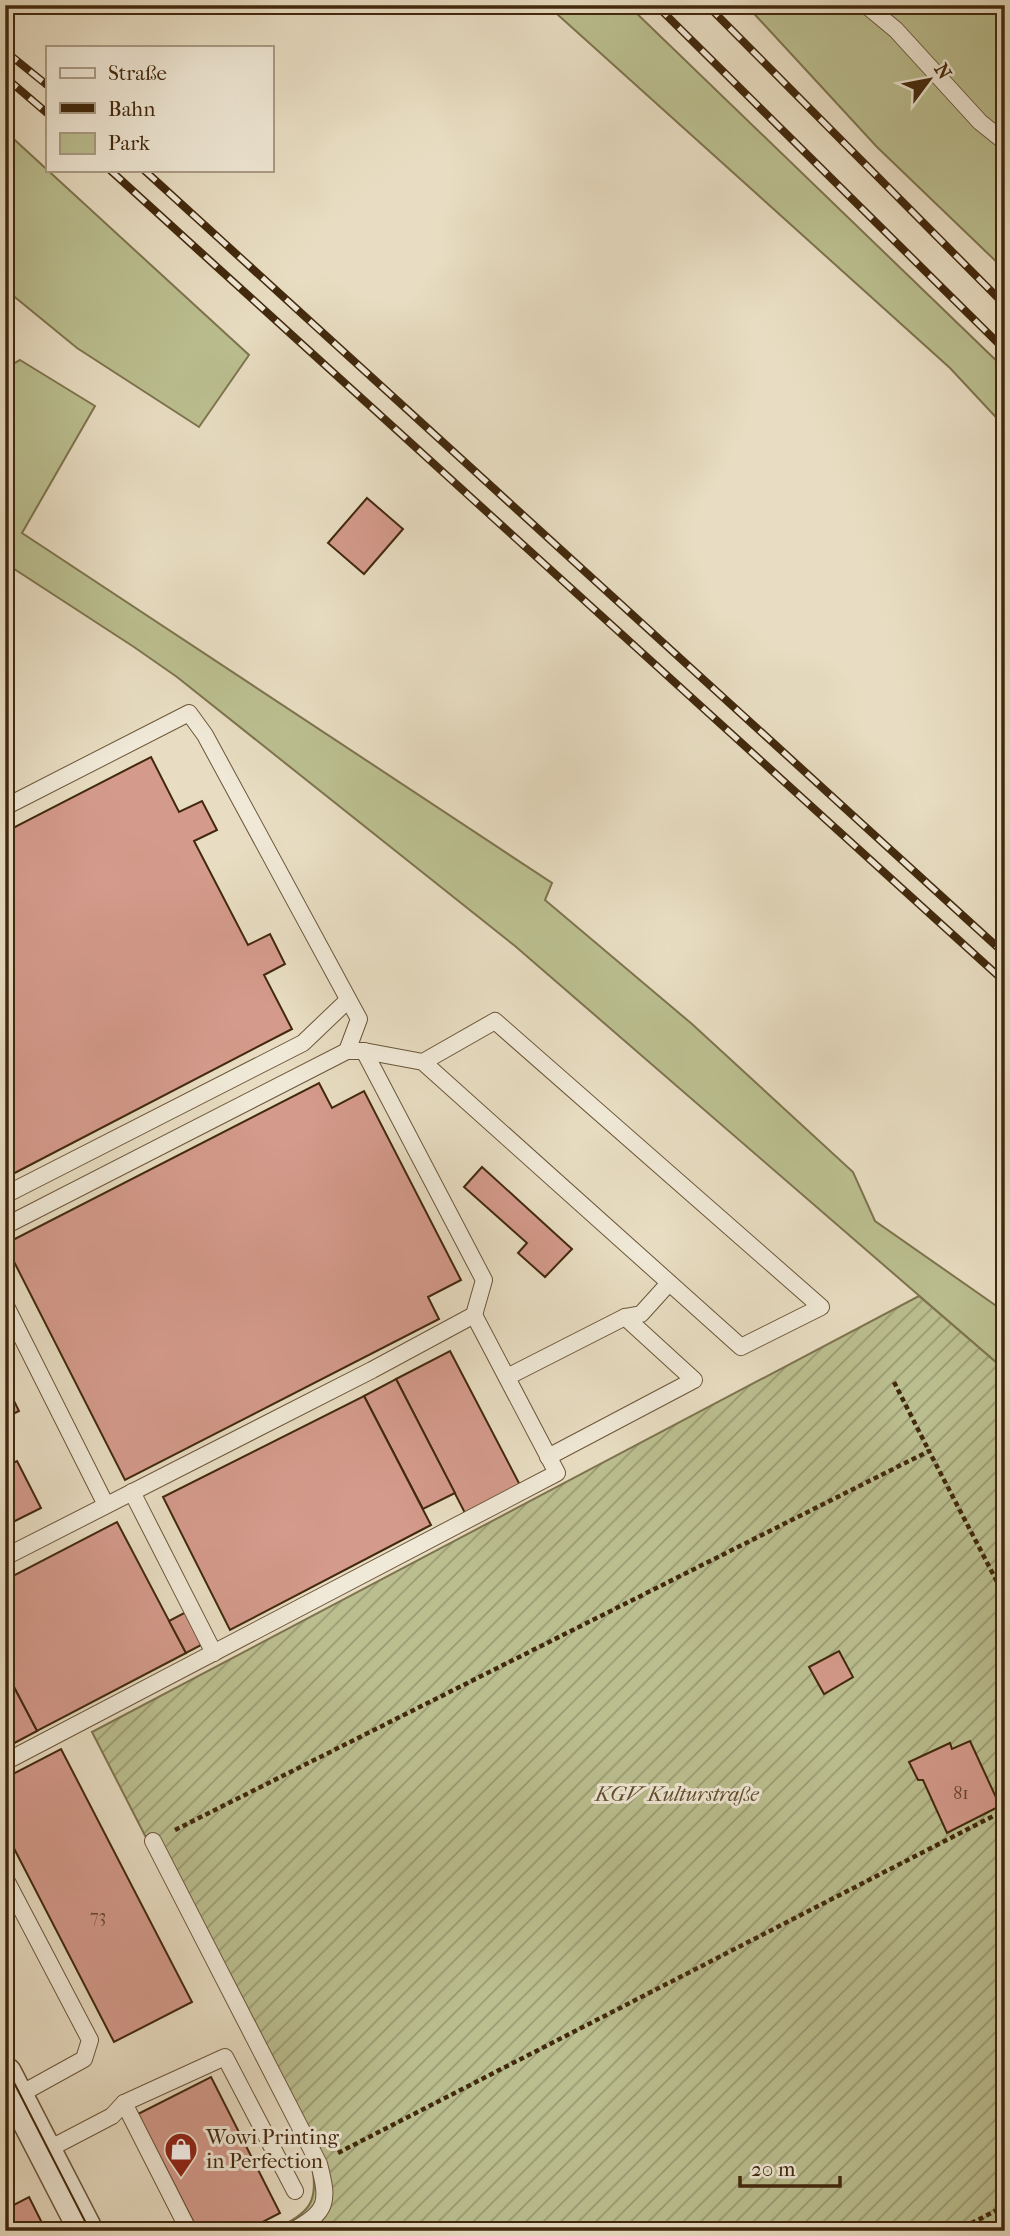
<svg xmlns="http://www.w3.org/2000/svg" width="1010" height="2236" viewBox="0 0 1010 2236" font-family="'IM FELL French Canon',serif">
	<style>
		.green { fill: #bbbf90; stroke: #7e744e; stroke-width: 2 }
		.garden { fill: url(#garden-furrows); stroke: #7e744e; stroke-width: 2 }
		.building { fill: #d49a8b; stroke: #42290d; stroke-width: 2 }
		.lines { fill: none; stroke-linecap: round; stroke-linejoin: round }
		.service-casing { stroke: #6c563a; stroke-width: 18 }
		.minor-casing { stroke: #6c563a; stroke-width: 36 }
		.path { stroke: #42290d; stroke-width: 4.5; stroke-dasharray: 5 3.5; stroke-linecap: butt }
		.service { stroke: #f0e9d7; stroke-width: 16 }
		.minor { stroke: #f0e9d7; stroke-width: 33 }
		.tram { stroke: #42290d; stroke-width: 2 }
		.rail-casing { stroke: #42290d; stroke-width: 8 }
		.rail { stroke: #f0e9d7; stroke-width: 5; stroke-dasharray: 16; stroke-linecap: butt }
		.labels { text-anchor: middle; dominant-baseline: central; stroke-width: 6; stroke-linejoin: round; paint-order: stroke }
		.number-label { font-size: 18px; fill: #66452c }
		.park-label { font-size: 21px; font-style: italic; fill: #604e2e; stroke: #f0e9d7 }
		.poi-label { font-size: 21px; fill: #42290d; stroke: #f0e9d7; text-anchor: start }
	</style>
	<defs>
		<pattern id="garden-furrows" width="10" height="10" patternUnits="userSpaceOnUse" patternTransform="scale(1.75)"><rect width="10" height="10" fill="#bbbf90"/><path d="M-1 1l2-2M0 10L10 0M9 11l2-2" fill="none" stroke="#9a9b74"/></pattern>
	</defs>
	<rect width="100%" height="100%" fill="#e8ddc2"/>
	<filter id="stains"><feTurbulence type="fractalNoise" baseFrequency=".00286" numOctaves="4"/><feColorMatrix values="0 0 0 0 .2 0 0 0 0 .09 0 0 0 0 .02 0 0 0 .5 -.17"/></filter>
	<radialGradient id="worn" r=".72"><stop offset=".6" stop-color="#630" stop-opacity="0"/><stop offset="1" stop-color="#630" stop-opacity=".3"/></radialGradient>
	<g class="green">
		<polygon points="547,5 628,5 1005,369 1005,427 950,368"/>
		<polygon points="746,5 1005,5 1005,270 877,147"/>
		<polygon points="5,131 249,355 199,427 77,348 5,289"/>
		<polygon points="20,360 95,406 22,533 552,883 545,900 692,1024 853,1172 875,1221 1005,1312 1005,1370 515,946 177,677 134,647 5,563 5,368"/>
	</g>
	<path class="garden" d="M919 1296 1005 1370V2231H273C311 2210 318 2206 312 2162L92 1732Z"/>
	<g class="building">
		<polygon points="367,498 403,529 364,574 328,543"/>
		<polygon points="151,757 179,812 202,801 217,830 194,841 248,945 270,934 285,964 264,975 292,1029 5,1178 5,832"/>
		<polygon points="319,1083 332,1108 364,1091 461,1280 428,1297 439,1319 125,1480 5,1244"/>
		<polygon points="482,1167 572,1249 545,1277 518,1253 527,1243 464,1187"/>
		<polygon points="450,1351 521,1487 466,1515 396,1379"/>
		<polygon points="396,1379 455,1493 423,1509 364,1396"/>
		<polygon points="5,1383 19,1411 5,1418"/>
		<polygon points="364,1396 431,1525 230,1630 163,1497"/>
		<polygon points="17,1461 41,1508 5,1526 5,1467"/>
		<polygon points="117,1522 186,1653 37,1731 5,1670 5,1580"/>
		<polygon points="186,1612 203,1644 186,1653 169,1621"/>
		<polygon points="839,1651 853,1677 824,1694 809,1667"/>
		<polygon points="5,1670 37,1731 5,1748"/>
		<polygon points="970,1741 1000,1806 947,1833 923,1780 918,1780 909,1762 950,1743 952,1749"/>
		<polygon points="61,1749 192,2002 114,2042 5,1831 5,1778"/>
		<polygon points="211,2077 280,2213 245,2231 198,2231 138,2114"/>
		<polygon points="29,2197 46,2231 5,2231 5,2198 10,2207"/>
	</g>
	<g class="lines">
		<defs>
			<g id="service">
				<polyline points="866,5 896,30 980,122 1005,142"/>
				<polyline points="5,807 189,713 205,735 359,1019 347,1051"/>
				<polyline points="5,1195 303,1043 348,1000"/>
				<polyline points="5,1226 347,1051 364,1051 423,1062 741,1347 821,1307 495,1021 423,1062"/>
				<polyline points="5,1304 106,1505"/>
				<polyline points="625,1317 641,1314 669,1283"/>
				<polyline points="507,1377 625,1317 694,1380 548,1457"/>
				<polyline points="132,1492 214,1653"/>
				<polyline points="5,1557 372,1370 474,1315 484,1280 364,1051"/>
				<polyline points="5,1762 557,1473 474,1315"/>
				<path d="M153 1841 319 2164C329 2202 328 2212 292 2231"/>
				<polyline points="5,1878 90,2040 84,2059 17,2096"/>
				<polyline points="124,2103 189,2231"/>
				<polyline points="45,2151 112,2116 124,2103 225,2057 295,2191"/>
			</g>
			<polyline id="minor" points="5,2074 86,2231"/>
		</defs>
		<use href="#service" class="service-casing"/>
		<use href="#minor" class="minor-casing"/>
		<g class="path">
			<polyline points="894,1382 929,1451"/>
			<polyline points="175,1830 929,1451 1005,1597"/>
			<polyline points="338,2153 1005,1810"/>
			<polyline points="956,2231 1005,2206"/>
		</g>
		<use href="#service" class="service"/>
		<use href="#minor" class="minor"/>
		<polyline class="tram" points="5,2065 90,2231"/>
		<defs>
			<g id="rail">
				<polyline points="656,5 1005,350"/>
				<polyline points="707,5 1005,305"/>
				<polyline points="5,51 47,85"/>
				<polyline points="5,77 47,113"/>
				<polyline points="110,170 1005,982"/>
				<polyline points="144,170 1005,954"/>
			</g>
		</defs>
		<use href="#rail" class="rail-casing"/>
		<use href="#rail" class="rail"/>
	</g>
	<defs>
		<symbol id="shop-pin" viewBox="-11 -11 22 30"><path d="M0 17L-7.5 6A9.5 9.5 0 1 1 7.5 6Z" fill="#8f2418" stroke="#f0e9d7"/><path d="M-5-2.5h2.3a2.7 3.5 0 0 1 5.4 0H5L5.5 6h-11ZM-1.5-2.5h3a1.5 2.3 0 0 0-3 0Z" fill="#fff"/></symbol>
	</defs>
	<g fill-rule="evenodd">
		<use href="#shop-pin" x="162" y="2130" width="38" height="52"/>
	</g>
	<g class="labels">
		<g class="number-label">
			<text x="961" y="1793">81</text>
			<text x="98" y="1916">73</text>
		</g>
		<g class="park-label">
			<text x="677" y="1794">KGV Kulturstraße</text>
		</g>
		<g class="poi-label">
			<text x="206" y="2137">Wowi Printing<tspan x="206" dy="24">in Perfection</tspan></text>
		</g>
	</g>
	<rect width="1010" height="2236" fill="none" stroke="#e8ddc2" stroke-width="28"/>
	<rect x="7" y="7" width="996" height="2222" fill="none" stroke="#42290d" stroke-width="3.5"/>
	<rect x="14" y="14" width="982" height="2208" fill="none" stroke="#42290d" stroke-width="2"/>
	<rect x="46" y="46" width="228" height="126" fill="#f0e9d7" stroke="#aa9c86" stroke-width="2"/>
	<rect x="60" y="68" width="35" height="10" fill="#f0e9d7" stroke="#aa9c86" stroke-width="2"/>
	<text x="108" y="80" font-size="21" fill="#42290d">Straße</text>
	<rect x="60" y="103" width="35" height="10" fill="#42290d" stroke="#aa9c86" stroke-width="2"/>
	<text x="108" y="116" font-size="21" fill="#42290d">Bahn</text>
	<rect x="60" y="133" width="35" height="21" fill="#bbbf90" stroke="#aa9c86" stroke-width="2"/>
	<text x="108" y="150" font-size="21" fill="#42290d">Park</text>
	<g transform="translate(929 80) rotate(58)" stroke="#f0e9d7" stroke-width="5" paint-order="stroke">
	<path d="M0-5L12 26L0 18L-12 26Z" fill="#42290d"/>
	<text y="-10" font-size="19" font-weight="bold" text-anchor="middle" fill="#42290d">N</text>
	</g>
	<path d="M740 2176v10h100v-10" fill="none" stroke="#42290d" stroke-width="3.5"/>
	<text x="751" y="2176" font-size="21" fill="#42290d" stroke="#f0e9d7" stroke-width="5" paint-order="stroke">20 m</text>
	<rect width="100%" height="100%" filter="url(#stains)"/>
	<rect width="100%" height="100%" fill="url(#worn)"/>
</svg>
